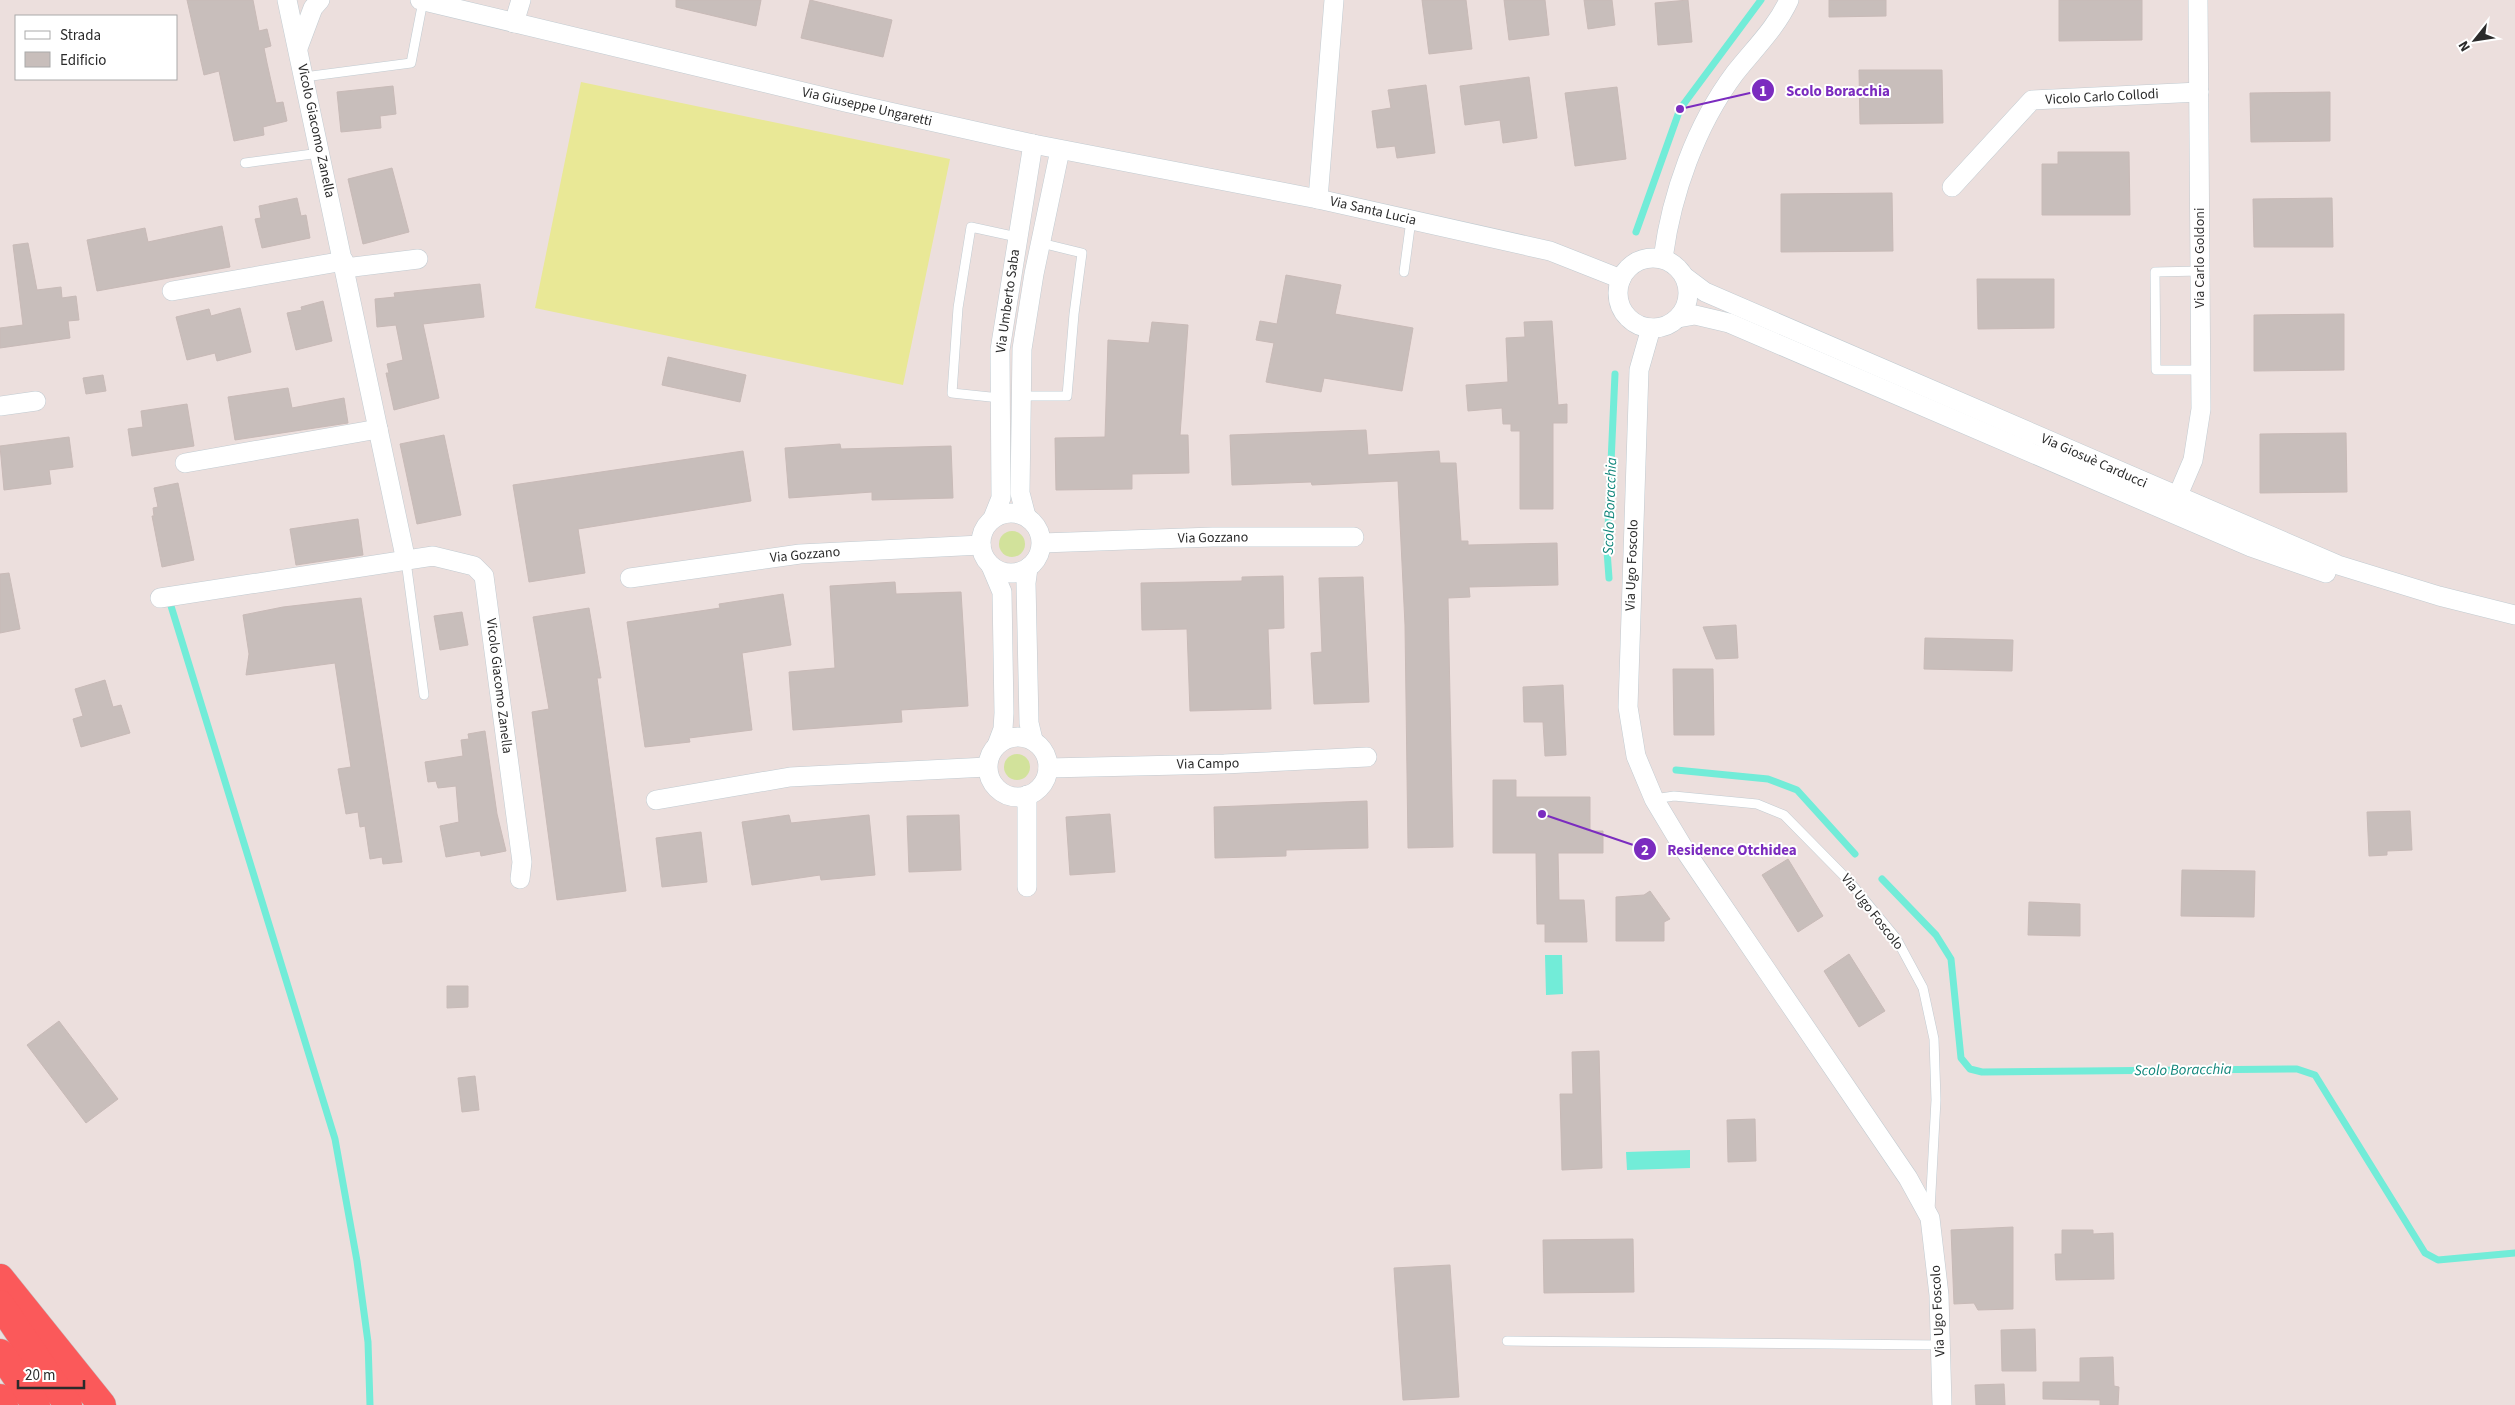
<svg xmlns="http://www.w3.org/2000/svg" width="2515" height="1405" viewBox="0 0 2515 1405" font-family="'Source Sans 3',sans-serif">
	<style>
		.green { fill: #d2e29b }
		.pitch { fill: #e9e896 }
		.water { fill: #72ecd8 }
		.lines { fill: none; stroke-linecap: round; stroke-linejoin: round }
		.stream { stroke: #72ecd8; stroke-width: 7 }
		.building { fill: #c8bebb; stroke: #c8bab7 }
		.lane-casing { stroke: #c1cbd1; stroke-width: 10 }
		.street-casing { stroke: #c1cbd1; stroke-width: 20 }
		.highway-casing { stroke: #bfbfbf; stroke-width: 29 }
		.lane { stroke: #fff; stroke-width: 9 }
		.street { stroke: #fff; stroke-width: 19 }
		.highway { stroke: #fb595a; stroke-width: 28 }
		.labels { text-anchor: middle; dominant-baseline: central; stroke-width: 4; stroke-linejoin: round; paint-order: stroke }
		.street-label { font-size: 14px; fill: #2b2b2b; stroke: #fff }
		.water-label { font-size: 15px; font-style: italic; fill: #10857a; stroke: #fff }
		.leader { fill: none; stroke: #7b2cbf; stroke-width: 2 }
		.callout-dot { fill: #7b2cbf; stroke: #fff; stroke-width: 2 }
		.mark-label { font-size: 15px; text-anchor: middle; font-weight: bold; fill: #fff }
		.callout-label { font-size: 15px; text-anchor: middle; font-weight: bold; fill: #7b2cbf; stroke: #fff; stroke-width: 4; stroke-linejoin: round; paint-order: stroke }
	</style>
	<rect width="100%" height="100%" fill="#ecdfdd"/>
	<g class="green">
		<circle cx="1012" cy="544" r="13"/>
		<circle cx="1017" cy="767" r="13"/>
	</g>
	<polygon class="pitch" points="581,82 950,159 903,385 535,308"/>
	<g class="water">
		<polygon points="1545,955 1562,955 1563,994 1546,995"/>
		<polygon points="1690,1150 1690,1168 1627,1170 1626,1152"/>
	</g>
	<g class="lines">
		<g class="stream">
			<polyline points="1636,232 1680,109 1761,0"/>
			<polyline points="1609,578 1607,551 1615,374"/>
			<polyline points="171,606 335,1139 357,1261 368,1342 370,1405"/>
			<polyline points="1676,770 1768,779 1797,790 1855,854"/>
			<polyline points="1882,879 1936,935 1951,959 1961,1058 1970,1069 1982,1072 2297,1069 2315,1075 2425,1253 2438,1260 2515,1253"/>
		</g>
	</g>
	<g class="building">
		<polygon points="187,0 253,0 259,31 267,29 271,46 264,48 267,63 276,103 283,102 287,121 263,127 264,135 234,141 219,71 204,75"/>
		<polygon points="676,0 761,0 756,26 676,7"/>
		<polygon points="810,0 892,20 883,57 801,38"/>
		<polygon points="1422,0 1466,0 1472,49 1429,54"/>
		<polygon points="1504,0 1545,0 1549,35 1509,40"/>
		<polygon points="1584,0 1612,0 1615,25 1588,29"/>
		<polygon points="1688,0 1692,42 1658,45 1655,3"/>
		<polygon points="1829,0 1886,0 1886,16 1829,17"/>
		<polygon points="2059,0 2142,0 2142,40 2059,41"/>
		<polygon points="1859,70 1942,70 1943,123 1860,124"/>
		<polygon points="1529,77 1537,138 1503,143 1500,120 1465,125 1460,86"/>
		<polygon points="1426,85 1435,153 1397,158 1395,146 1377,148 1372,111 1391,108 1388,90"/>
		<polygon points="393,86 396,114 380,116 381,128 341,132 337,92"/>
		<polygon points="1617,87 1626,159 1575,166 1565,93"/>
		<polygon points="2330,92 2330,141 2251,142 2250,93"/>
		<polygon points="2058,152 2129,152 2130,215 2042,215 2042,164 2058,164"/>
		<polygon points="392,168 409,232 363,244 348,179"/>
		<polygon points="1892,193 1893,251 1781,252 1781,194"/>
		<polygon points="297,198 301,216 306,215 310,238 262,248 255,219 261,218 259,206"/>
		<polygon points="2332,198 2333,247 2254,247 2253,199"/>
		<polygon points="222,226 230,267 97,291 87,240 145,228 148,242"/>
		<polygon points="28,243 37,290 61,287 62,298 76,296 79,320 68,321 70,338 0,348 0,328 23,325 13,245"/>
		<polygon points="1286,275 1341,285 1335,314 1413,328 1402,391 1324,378 1321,392 1266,382 1274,343 1256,340 1260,321 1277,324"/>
		<polygon points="1977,279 2054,279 2054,328 1978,329"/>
		<polygon points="480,284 484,317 423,324 439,398 394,410 386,373 389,373 387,364 403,360 396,325 377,327 375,299 395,297 394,293"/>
		<polygon points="323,301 332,341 296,350 287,313 302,310 301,307"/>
		<polygon points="240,308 251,352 217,361 215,353 187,360 176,317 209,309 211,316"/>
		<polygon points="2344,314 2344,370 2254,371 2254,315"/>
		<polygon points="1552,321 1558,405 1567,404 1567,423 1553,423 1553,509 1520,509 1520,431 1511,431 1511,424 1503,424 1502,408 1468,411 1466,385 1508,382 1506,338 1525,337 1524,322"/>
		<polygon points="1152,322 1188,325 1180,435 1188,435 1189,473 1132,474 1132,489 1056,490 1055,438 1105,437 1108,340 1149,343"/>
		<polygon points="668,357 746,375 740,402 662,385"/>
		<polygon points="103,375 106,391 86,394 83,378"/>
		<polygon points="288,388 292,408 344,398 348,423 235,440 228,397"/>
		<polygon points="187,404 194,446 132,456 128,429 143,427 141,411"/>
		<polygon points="1366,430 1368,455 1439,451 1440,463 1456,463 1461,541 1468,541 1468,545 1557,543 1558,585 1469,587 1470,597 1448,598 1453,847 1408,848 1405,625 1398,481 1312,485 1311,482 1232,485 1230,435"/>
		<polygon points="2346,433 2347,492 2260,493 2260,434"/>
		<polygon points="444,435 461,515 417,524 400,444"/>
		<polygon points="69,437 73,467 49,470 51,484 4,490 0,446"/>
		<polygon points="840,444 841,449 951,446 953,498 872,500 872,492 789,498 785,448"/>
		<polygon points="743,451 751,501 578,529 585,573 529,582 513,485"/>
		<polygon points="178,483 194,560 162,567 152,516 154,516 153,508 158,507 154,488"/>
		<polygon points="358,519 363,555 296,565 290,529"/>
		<polygon points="9,573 20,629 0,633 0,574"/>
		<polygon points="1283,576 1284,628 1268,629 1271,709 1190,711 1187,629 1142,630 1141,583 1242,581 1242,577"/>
		<polygon points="1363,577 1369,702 1314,704 1311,653 1322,652 1319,578"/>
		<polygon points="895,582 896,594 961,592 968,706 901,710 902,722 793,730 789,672 835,668 830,586"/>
		<polygon points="783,594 791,645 742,653 752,730 689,738 690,742 645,747 627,622 720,608 719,604"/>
		<polygon points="361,598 402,862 383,864 382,857 370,859 365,826 360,827 358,812 346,814 338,769 351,767 335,663 246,675 249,654 243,615 283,607"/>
		<polygon points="589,608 601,678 597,678 626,891 557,900 532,712 549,709 533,617"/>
		<polygon points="462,612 468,645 440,650 434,616"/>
		<polygon points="1736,625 1738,658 1716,659 1703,627"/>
		<polygon points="1925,638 2013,640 2012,671 1924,669"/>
		<polygon points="1673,669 1713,669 1714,735 1674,735"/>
		<polygon points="105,680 113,707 121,705 130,733 81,747 73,719 83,716 75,689"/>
		<polygon points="1563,685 1566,755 1545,756 1543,722 1524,722 1523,687"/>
		<polygon points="485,731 497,814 506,851 481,856 480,851 446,857 440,826 459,822 456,786 438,788 436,781 428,782 425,762 463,756 461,740 469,739 468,734"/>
		<polygon points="1493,780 1516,780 1516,797 1590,797 1590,831 1603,831 1603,853 1558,853 1559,900 1584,900 1587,942 1545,942 1545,924 1537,924 1536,853 1493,853"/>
		<polygon points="1367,801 1368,848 1286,850 1286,856 1215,858 1214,807"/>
		<polygon points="2410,811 2412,850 2387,851 2387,855 2369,856 2367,812"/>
		<polygon points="1110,814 1115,872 1070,875 1066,817"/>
		<polygon points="789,815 791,823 869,815 875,875 821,880 820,875 752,885 742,822"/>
		<polygon points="959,815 961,870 909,872 907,816"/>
		<polygon points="701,832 707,882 662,887 656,838"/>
		<polygon points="1788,859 1823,916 1798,932 1762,875"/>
		<polygon points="2182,870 2255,871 2254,917 2181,916"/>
		<polygon points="1650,891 1670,919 1664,922 1664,941 1616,941 1616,897 1644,895"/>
		<polygon points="2029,902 2080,904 2080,936 2028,935"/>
		<polygon points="1849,954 1885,1011 1859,1027 1824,971"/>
		<polygon points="447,986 468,986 468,1007 447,1008"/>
		<polygon points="59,1021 118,1099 86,1123 27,1045"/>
		<polygon points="1599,1051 1602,1168 1562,1170 1560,1094 1573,1094 1572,1052"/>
		<polygon points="475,1076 479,1110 462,1112 458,1078"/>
		<polygon points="1755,1119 1756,1161 1728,1162 1727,1120"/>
		<polygon points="2013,1227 2013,1309 1978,1310 1974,1303 1954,1304 1951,1230"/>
		<polygon points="2062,1230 2093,1230 2093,1234 2113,1233 2114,1279 2056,1280 2055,1254 2062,1254"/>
		<polygon points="1633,1239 1634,1292 1544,1293 1543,1240"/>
		<polygon points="1450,1265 1459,1397 1403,1400 1394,1268"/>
		<polygon points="2035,1329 2036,1371 2002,1371 2001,1330"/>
		<polygon points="2113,1357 2114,1386 2119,1387 2118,1405 2100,1405 2100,1400 2043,1399 2043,1382 2080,1382 2080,1358"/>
		<polygon points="2004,1384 2005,1405 1976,1405 1975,1385"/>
	</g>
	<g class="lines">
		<defs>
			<g id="lane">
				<polyline points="304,77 411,63 423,1"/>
				<polyline points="245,163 320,153"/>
				<polyline points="2200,271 2155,272 2156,370 2201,370"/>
				<polyline points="1404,272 1411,220"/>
				<polyline points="1022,396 1067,396 1074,314 1082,253 1041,243"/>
				<polyline points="1000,398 952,393 958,308 971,227 1017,237"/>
				<polyline points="406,561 424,695"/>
				<polyline points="1654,799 1674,796 1757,804 1784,815 1849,881 1896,938 1923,988 1934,1039 1936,1100 1930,1210"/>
				<polyline points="1507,1341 1940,1345"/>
			</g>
			<g id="street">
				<polyline points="287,0 406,561"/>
				<polyline points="420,0 845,102 1033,144 1318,199 1550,251 1621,279"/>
				<polyline points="514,23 521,0"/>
				<polyline points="298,48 313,8 320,0"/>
				<polyline points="1952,187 2032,100 2199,92"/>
				<polyline points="1318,199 1334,0"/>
				<circle cx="1653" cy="293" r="35"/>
				<path d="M1663 259C1671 195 1696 125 1735 73 1754 49 1776 28 1789 0"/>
				<polyline points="345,268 418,259"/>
				<polyline points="1685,277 1705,292 2338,565 2439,596 2515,615"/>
				<polyline points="172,291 344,261"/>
				<polyline points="1678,318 1695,315 1729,323 2251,547 2326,573"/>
				<polyline points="1651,328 1639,370 1628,707 1636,756 1654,799 1684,849 1908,1178 1930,1218 1939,1295 1942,1405"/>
				<polyline points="0,406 36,401"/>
				<polyline points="185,463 378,429"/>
				<polyline points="2172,509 2193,460 2201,409 2198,0"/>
				<circle cx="1011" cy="543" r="30"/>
				<polyline points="1026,516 1020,493 1022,349 1034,274 1060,150"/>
				<polyline points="993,518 1001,498 1000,350 1033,144"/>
				<polyline points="1042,543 1213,537 1354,537"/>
				<polyline points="991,566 1002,592 1004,713 1003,729 997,745"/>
				<polyline points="1028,568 1026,583 1029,723 1033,740"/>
				<polyline points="630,578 800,554 981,545"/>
				<polyline points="160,598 433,556 474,566 484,576 522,862 520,879"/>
				<circle cx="1018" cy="767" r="30"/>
				<polyline points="1048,768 1224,764 1367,757"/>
				<polyline points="1027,795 1027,887"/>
				<polyline points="656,800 790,777 987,767"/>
			</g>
			<g id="highway">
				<polyline points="0,1278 102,1405"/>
				<polyline points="0,1304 68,1405"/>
				<polyline points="0,1353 36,1405"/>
				<polyline points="0,1398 4,1405"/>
			</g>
		</defs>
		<use href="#lane" class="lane-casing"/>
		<use href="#street" class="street-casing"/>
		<use href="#highway" class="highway-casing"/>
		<use href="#lane" class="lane"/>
		<use href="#street" class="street"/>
		<use href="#highway" class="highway"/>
	</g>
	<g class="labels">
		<g class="street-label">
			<text transform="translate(2102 97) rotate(-3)">Vicolo Carlo Collodi</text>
			<text transform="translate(867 107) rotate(13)">Via Giuseppe Ungaretti</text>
			<text transform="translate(316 131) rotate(78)">Vicolo Giacomo Zanella</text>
			<text transform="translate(1373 211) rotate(13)">Via Santa Lucia</text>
			<text transform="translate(2200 258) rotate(-90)">Via Carlo Goldoni</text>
			<text transform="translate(1008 301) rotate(-82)">Via Umberto Saba</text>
			<text transform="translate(2094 461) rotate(24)">Via Giosuè Carducci</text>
			<text transform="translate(1213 538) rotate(-1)">Via Gozzano</text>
			<text transform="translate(805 555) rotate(-5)">Via Gozzano</text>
			<text transform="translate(1632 565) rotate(-88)">Via Ugo Foscolo</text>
			<text transform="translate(499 686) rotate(83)">Vicolo Giacomo Zanella</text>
			<text transform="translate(1208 764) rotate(-1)">Via Campo</text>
			<text transform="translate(1872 912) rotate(52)">Via Ugo Foscolo</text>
			<text transform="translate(1938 1311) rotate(-93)">Via Ugo Foscolo</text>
		</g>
		<g class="water-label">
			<text transform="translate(1610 506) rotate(-88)">Scolo Boracchia</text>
			<text transform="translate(2183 1070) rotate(-1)">Scolo Boracchia</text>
		</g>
	</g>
	<path class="leader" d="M1680 109L1763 90M1542 814L1645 849"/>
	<g class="callout-dot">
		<circle cx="1680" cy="109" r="5"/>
		<circle cx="1542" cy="814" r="5"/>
		<circle cx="1763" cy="90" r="12"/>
		<circle cx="1645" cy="849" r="12"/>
	</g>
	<g class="mark-label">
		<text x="1763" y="96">1</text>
		<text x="1645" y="855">2</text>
	</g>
	<g class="callout-label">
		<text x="1838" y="96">Scolo Boracchia</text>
		<text x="1732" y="855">Residence Otchidea</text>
	</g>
	<rect x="15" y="15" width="162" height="65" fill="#ffffff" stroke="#aaaaaa"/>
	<rect x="25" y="31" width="25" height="8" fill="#ffffff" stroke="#aaaaaa"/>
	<text x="60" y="40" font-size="15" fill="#2b2b2b">Strada</text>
	<rect x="25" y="52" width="25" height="15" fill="#c8bebb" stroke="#aaaaaa"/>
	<text x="60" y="65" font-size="15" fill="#2b2b2b">Edificio</text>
	<g transform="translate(2475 40) rotate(240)" stroke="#ffffff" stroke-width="4" paint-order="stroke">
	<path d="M0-4L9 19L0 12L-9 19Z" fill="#2b2b2b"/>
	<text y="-8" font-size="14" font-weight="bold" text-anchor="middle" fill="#2b2b2b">N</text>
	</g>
	<path d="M18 1380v8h66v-8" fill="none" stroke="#2b2b2b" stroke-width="2.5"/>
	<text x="25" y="1380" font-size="15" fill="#2b2b2b" stroke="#ffffff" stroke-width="4" paint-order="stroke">20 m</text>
</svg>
